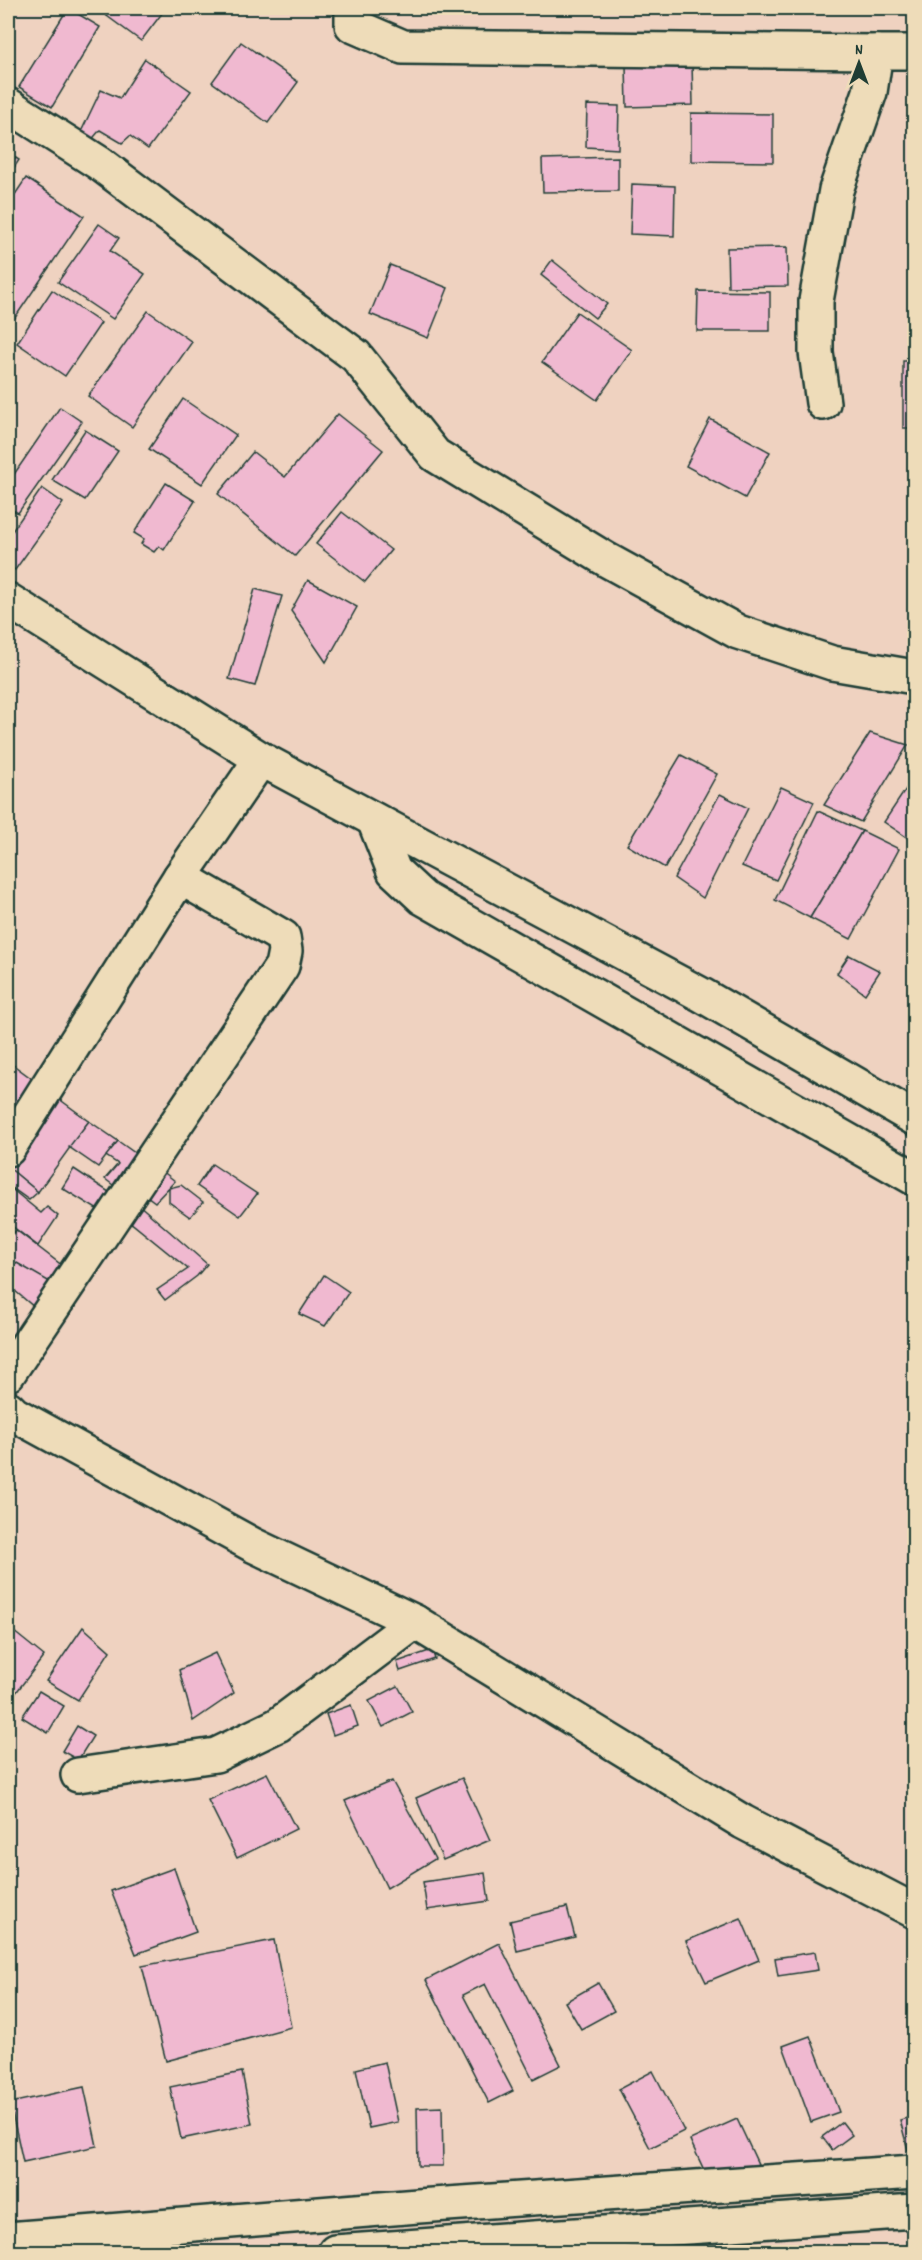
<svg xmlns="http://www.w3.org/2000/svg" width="922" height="2260" viewBox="0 0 922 2260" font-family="Dekko,sans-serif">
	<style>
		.building { fill: #f0b9d0; stroke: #1f3d34; stroke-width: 1.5 }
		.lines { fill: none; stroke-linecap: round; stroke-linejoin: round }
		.minor-casing { stroke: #1f3d34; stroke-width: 38 }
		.major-casing { stroke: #1f3d34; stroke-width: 38 }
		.minor { stroke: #eedcb9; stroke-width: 33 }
		.major { stroke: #eedcb9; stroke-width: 33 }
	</style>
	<rect width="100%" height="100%" fill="#efd2c0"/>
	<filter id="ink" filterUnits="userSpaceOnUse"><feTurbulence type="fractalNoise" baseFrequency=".0167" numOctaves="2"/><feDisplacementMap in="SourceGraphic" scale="12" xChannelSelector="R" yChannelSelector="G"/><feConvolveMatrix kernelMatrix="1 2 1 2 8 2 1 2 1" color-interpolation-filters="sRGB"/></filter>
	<g filter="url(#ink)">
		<g class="building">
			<polygon points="68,8 100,27 52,107 19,87"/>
			<polygon points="96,8 166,8 141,41"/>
			<polygon points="241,42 298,82 268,123 212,82"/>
			<polygon points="145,59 191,91 148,149 130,136 122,143 100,130 89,143 80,134 101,90 120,98"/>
			<polygon points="692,63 693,105 627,107 626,65"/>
			<polygon points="587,105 619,106 618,149 586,147"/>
			<polygon points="691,113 773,114 773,162 691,161"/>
			<polygon points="8,153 19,160 8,177"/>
			<polygon points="618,157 618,191 543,192 542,159"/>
			<polygon points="26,178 84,216 8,328 8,205"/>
			<polygon points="632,184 675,186 674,236 630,234"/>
			<polygon points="99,224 119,238 110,251 145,274 113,319 58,282"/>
			<polygon points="787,247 788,286 728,287 727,248"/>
			<polygon points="552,260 607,304 595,318 541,275"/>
			<polygon points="390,265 448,288 428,338 370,314"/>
			<polygon points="52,290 101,323 65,376 17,343"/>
			<polygon points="698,291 770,292 770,331 697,331"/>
			<polygon points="148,311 192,342 132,427 88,396"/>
			<polygon points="577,312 632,350 597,400 542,362"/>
			<rect x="903" y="361" width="11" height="67"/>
			<polygon points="183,399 236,435 202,484 149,449"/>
			<polygon points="60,407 82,422 18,513 11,509 8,514 8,483"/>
			<polygon points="338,414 383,450 295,556 218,494 253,452 285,477"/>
			<polygon points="710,419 770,452 745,498 686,466"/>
			<polygon points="85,430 118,451 85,500 52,480"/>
			<polygon points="166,483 195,501 164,550 159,546 154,552 141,544 144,539 134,533"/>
			<polygon points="42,488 63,503 15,570 8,565 8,537"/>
			<polygon points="342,512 391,550 365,582 316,544"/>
			<polygon points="308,580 357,607 326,662 291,611"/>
			<polygon points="255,589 282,596 255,686 229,679"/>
			<polygon points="870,733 908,745 861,822 824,805"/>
			<polygon points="681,755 717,774 665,868 627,845"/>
			<polygon points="914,777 914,842 884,822"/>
			<polygon points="781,787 814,802 776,880 742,866"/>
			<polygon points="720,794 748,808 703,898 674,878"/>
			<polygon points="818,811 862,831 810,918 775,900"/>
			<polygon points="862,831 899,849 851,939 810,918"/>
			<polygon points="849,955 880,971 865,994 837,973"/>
			<polygon points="12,1064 39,1084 8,1125 8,1069"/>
			<polygon points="55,1096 89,1121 38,1192 8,1167"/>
			<polygon points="89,1121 118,1141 98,1167 69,1147"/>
			<polygon points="118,1141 146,1161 125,1194 105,1179 118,1164 106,1156"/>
			<polygon points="212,1164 257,1194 240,1216 197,1186"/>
			<polygon points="8,1167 38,1192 29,1200 8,1185"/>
			<polygon points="157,1167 175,1181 155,1202 139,1190"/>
			<polygon points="74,1169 109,1192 98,1210 62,1188"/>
			<polygon points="181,1185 203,1202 190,1217 169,1202 169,1188"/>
			<polygon points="8,1186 41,1213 47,1207 58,1216 38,1246 8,1223"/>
			<polygon points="138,1204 207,1264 197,1276 165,1300 157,1290 188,1269 129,1221"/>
			<polygon points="16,1230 68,1270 57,1287 8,1258 8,1240"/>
			<polygon points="8,1258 50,1282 34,1307 8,1285"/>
			<polygon points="324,1275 349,1292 325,1326 299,1314"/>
			<polygon points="8,1627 44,1656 8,1703"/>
			<polygon points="83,1627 110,1651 78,1700 46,1681"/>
			<polygon points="432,1650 435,1659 400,1671 397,1662"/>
			<polygon points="215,1653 234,1693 193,1721 179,1670"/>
			<polygon points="398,1686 412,1712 383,1727 369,1701"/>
			<polygon points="39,1691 64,1706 48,1733 22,1717"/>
			<polygon points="351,1705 358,1726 333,1735 326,1714"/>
			<polygon points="77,1726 93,1736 78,1760 62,1751"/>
			<polygon points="267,1773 296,1829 237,1858 208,1800"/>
			<polygon points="462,1778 490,1840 443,1860 416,1798"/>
			<polygon points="392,1781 435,1859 387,1888 345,1801"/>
			<polygon points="174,1868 196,1932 136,1954 111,1891"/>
			<polygon points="485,1873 489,1901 427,1910 423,1882"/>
			<polygon points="567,1907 575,1937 517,1951 510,1921"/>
			<polygon points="741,1918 759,1960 706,1982 686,1941"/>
			<polygon points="274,1940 291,2027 166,2061 142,1966"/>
			<polygon points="499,1943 561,2065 533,2079 485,1984 463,1995 513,2091 489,2103 426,1980"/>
			<polygon points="815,1952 818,1970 778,1976 775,1958"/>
			<polygon points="598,1983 614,2011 581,2029 565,2002"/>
			<polygon points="810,2036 839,2112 811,2122 783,2046"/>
			<polygon points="385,2062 398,2122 369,2128 356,2069"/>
			<polygon points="653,2071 684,2131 650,2148 619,2089"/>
			<polygon points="242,2072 252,2124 181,2139 170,2087"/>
			<polygon points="84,2087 97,2146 23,2162 10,2103"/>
			<polygon points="442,2107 443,2166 418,2166 417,2108"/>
			<polygon points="914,2116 914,2148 908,2150 900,2120"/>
			<polygon points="737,2119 758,2164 711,2185 690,2140"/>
			<polygon points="842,2122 852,2135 832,2150 822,2137"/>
		</g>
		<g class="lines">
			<defs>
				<g id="minor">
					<polyline points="352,8 352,25 403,47 876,52"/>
					<polyline points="8,105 99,163 356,356 435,455 607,560 738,632 832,663 914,677"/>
					<polyline points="823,403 816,352 816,301 836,190 870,92 876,52 914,52"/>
					<polyline points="8,600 261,759 702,995 914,1118"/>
					<polyline points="374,820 394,871 423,898 914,1178"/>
					<polyline points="8,1149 180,877 261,759"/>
					<polyline points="8,1374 282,966 285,951 283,937 180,877"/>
					<polyline points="8,1408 14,1414 253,1545 415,1622 743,1822 914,1911"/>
					<polyline points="78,1775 216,1755 278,1725 415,1622"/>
				</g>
				<g id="major">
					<polyline points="8,2239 418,2206 914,2172"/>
					<polyline points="335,2252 914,2211"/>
				</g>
			</defs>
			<use href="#minor" class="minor-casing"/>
			<use href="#major" class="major-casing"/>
			<use href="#minor" class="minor"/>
			<use href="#major" class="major"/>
		</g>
	</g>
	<rect width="922" height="2260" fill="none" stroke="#eedcb9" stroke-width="30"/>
	<rect x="15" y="15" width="892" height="2230" fill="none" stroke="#1f3d34" stroke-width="2" filter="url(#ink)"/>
	<g transform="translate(859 63)" stroke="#eedcb9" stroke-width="4.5" paint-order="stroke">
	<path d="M0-4.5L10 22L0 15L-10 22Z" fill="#1f3d34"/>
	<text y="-9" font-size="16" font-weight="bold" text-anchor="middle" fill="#1f3d34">N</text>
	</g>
</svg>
